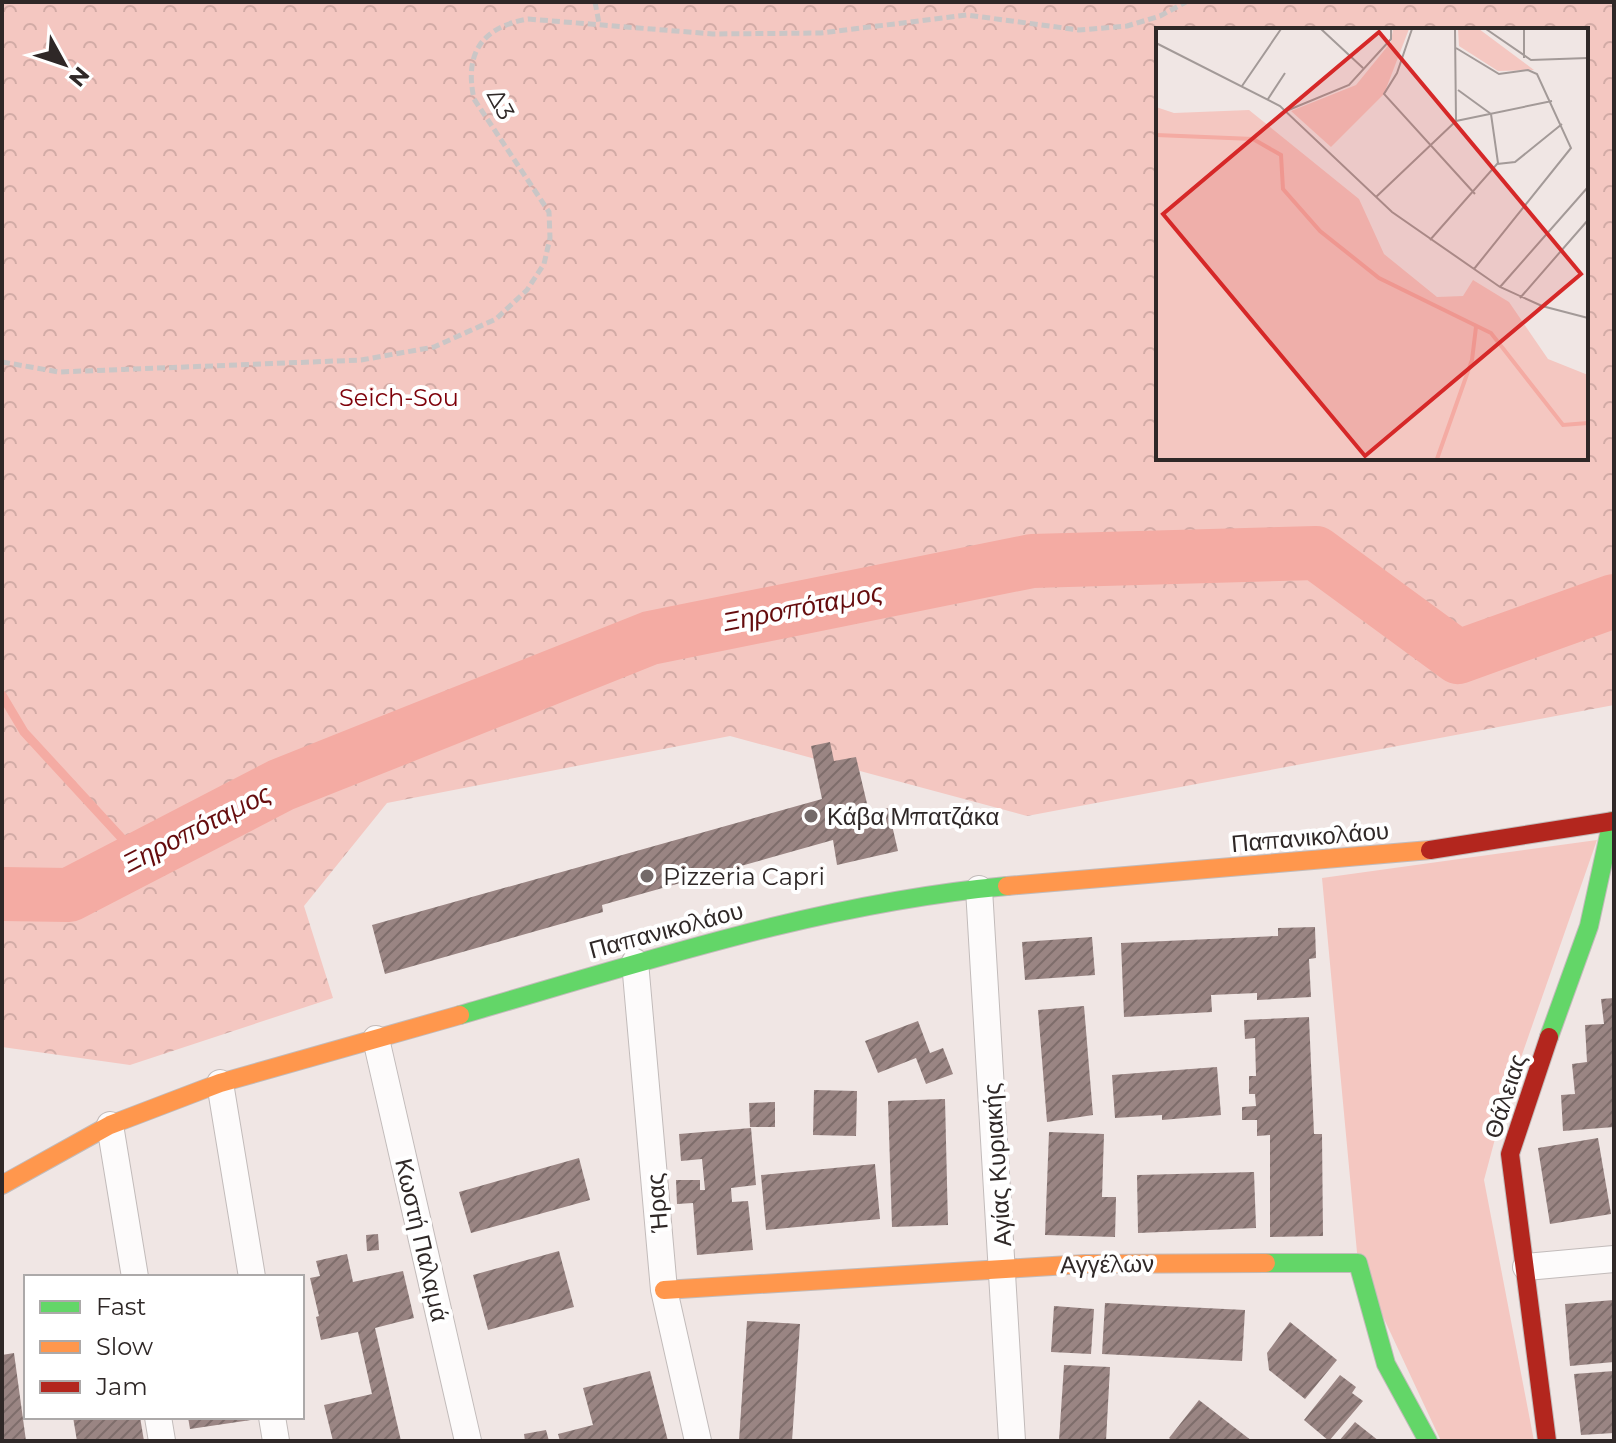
<svg xmlns="http://www.w3.org/2000/svg" width="1616" height="1443" viewBox="0 0 1616 1443" font-family="Montserrat,sans-serif">
	<style>
		.green { fill: #f4c7c1 }
		.forest { fill: url(#forest-crowns); fill-rule: evenodd }
		.lines { fill: none; stroke-linecap: round; stroke-linejoin: round }
		.stream { stroke: #f4aba3; stroke-width: 9 }
		.river { stroke: #f4aba3; stroke-width: 54 }
		.building { fill: url(#building-hatch) }
		.street-casing { stroke: #c2bbba; stroke-width: 28 }
		.fast-casing { stroke: #c2bbba; stroke-width: 20 }
		.slow-casing { stroke: #c2bbba; stroke-width: 20 }
		.jam-casing { stroke: #c2bbba; stroke-width: 20 }
		.path { stroke: #cac6c6; stroke-width: 5; stroke-dasharray: 8 4; stroke-linecap: butt }
		.street { stroke: #fdfbfb; stroke-width: 26 }
		.fast { stroke: #63d668; stroke-width: 18 }
		.slow { stroke: #ff974d; stroke-width: 18 }
		.jam { stroke: #b3261e; stroke-width: 18 }
		.poi-dot { fill: #736a69; stroke: #fff; stroke-width: 3 }
		.labels { text-anchor: middle; dominant-baseline: central; stroke-width: 8; stroke-linejoin: round; paint-order: stroke }
		.street-label { font-size: 24px; fill: #2f2827; stroke: #fff }
		.park-label { font-size: 24px; fill: #7e0009; stroke: #fff }
		.poi-label { font-size: 24px; fill: #2f2827; stroke: #fff; text-anchor: start }
		.water-label { font-size: 26px; font-style: italic; fill: #650c0d; stroke: #fff }
		.inset-river { fill: none; stroke: #f4aba3; stroke-width: 4 }
		.inset-road { fill: none; stroke: #a39a98; stroke-width: 2 }
		.view { fill: #d62828; fill-opacity: 0.15; stroke: #d62828; stroke-width: 4 }
		.inset-edge { fill: none; stroke: #2f2827; stroke-width: 4 }
	</style>
	<defs>
		<pattern id="forest-crowns" width="20" height="18" patternUnits="userSpaceOnUse" patternTransform="scale(2)"><rect width="20" height="18" fill="#f4c7c1"/><path d="M2 6a3 3 0 1 1 6 0M12 15a3 3 0 1 1 6 0" fill="none" stroke="#d2aba6"/></pattern>
		<pattern id="building-hatch" width="6" height="6" patternUnits="userSpaceOnUse" patternTransform="scale(2)"><rect width="6" height="6" fill="#9a8583"/><path d="M-1 1l2-2M0 6l6-6M5 7l2-2" fill="none" stroke="#7e6d6b"/></pattern>
	</defs>
	<rect width="100%" height="100%" fill="#f0e6e4"/>
	<polygon class="green" points="1597,840 1503,1109 1484,1180 1534,1441 1441,1441 1358,1263 1322,878"/>
	<path class="forest" d="M2 2H1614V705L1027 816 730 736 387 803 304 906 333 998 130 1065 2 1047ZM1158 30H1586V458H1158Z"/>
	<g class="lines">
		<polyline class="stream" points="2,695 24,732 140,858"/>
		<polyline class="river" points="2,894 69,895 281,785 650,638 1032,561 1316,553 1458,657 1614,601"/>
	</g>
	<g class="building">
		<polygon points="830,742 834,761 856,757 869,812 888,808 898,851 837,865 833,840 602,905 603,912 385,974 372,925 822,799 811,746"/>
		<polygon points="1315,927 1316,958 1309,959 1311,997 1257,1000 1257,993 1211,995 1212,1012 1124,1017 1121,943 1278,936 1278,928"/>
		<polygon points="1092,937 1095,975 1025,980 1022,942"/>
		<polygon points="1614,998 1614,1127 1563,1131 1561,1095 1575,1094 1572,1064 1587,1062 1585,1025 1604,1024 1601,999"/>
		<polygon points="1084,1006 1093,1115 1047,1122 1038,1010"/>
		<polygon points="1309,1017 1314,1134 1322,1134 1323,1236 1270,1237 1270,1135 1257,1136 1257,1120 1242,1120 1242,1107 1256,1106 1255,1094 1249,1094 1249,1076 1256,1076 1255,1038 1245,1039 1244,1020"/>
		<polygon points="918,1021 930,1053 943,1048 953,1074 926,1084 916,1058 878,1073 865,1041"/>
		<polygon points="1217,1067 1221,1115 1162,1120 1162,1115 1115,1118 1112,1075"/>
		<polygon points="814,1090 857,1091 856,1136 813,1135"/>
		<polygon points="945,1099 948,1225 892,1227 888,1101"/>
		<polygon points="775,1102 775,1127 750,1127 749,1103"/>
		<polygon points="751,1128 756,1185 731,1188 732,1202 748,1201 753,1250 697,1255 693,1203 677,1204 676,1180 700,1180 700,1190 705,1190 702,1159 681,1161 679,1134"/>
		<polygon points="1049,1132 1104,1134 1102,1197 1116,1197 1115,1237 1045,1235"/>
		<polygon points="1598,1138 1611,1214 1550,1224 1538,1148"/>
		<polygon points="579,1158 590,1200 471,1233 459,1192"/>
		<polygon points="875,1164 880,1219 766,1230 761,1175"/>
		<polygon points="1254,1172 1256,1228 1138,1233 1137,1175"/>
		<polygon points="378,1234 379,1250 367,1251 366,1235"/>
		<polygon points="559,1251 574,1307 488,1330 473,1275"/>
		<polygon points="347,1254 353,1282 403,1271 414,1318 375,1328 401,1441 333,1441 324,1405 372,1394 358,1332 321,1340 316,1317 319,1316 310,1278 320,1276 316,1261"/>
		<polygon points="1614,1300 1614,1362 1570,1366 1565,1304"/>
		<polygon points="1105,1303 1245,1310 1242,1361 1102,1354"/>
		<polygon points="1054,1306 1094,1309 1091,1354 1051,1352"/>
		<polygon points="747,1321 800,1324 792,1441 739,1441"/>
		<polygon points="1290,1322 1337,1360 1305,1399 1269,1370 1267,1353"/>
		<polygon points="14,1353 26,1441 2,1441 2,1355"/>
		<polygon points="1064,1365 1110,1367 1106,1441 1059,1441"/>
		<polygon points="650,1371 668,1441 560,1441 558,1434 593,1425 583,1388"/>
		<polygon points="1614,1371 1614,1433 1581,1435 1574,1374"/>
		<polygon points="1340,1375 1356,1387 1352,1393 1363,1401 1329,1441 1304,1420"/>
		<polygon points="1199,1400 1252,1441 1173,1441 1169,1438"/>
		<polygon points="73,1417 140,1417 144,1441 77,1441"/>
		<polygon points="188,1417 258,1417 258,1419 190,1429"/>
		<polygon points="1355,1422 1379,1441 1339,1441"/>
		<polygon points="546,1430 549,1441 525,1441 524,1434"/>
	</g>
	<g class="lines">
		<defs>
			<g id="street">
				<polyline points="979,889 1012,1441"/>
				<polyline points="635,962 664,1290 698,1441"/>
				<polyline points="376,1039 468,1441"/>
				<polyline points="220,1083 252,1277"/>
				<polyline points="110,1125 135,1277"/>
				<polyline points="1526,1267 1614,1259"/>
				<polyline points="158,1417 162,1441"/>
				<polyline points="272,1417 276,1441"/>
			</g>
			<g id="fast">
				<path d="M460 1015C640 963 820 903 1007 886"/>
				<polyline points="1549,1037 1589,926 1612,821"/>
				<polyline points="1266,1263 1358,1263 1386,1364 1428,1441"/>
			</g>
			<g id="slow">
				<polyline points="1007,886 1430,850"/>
				<polyline points="2,1185 110,1125 220,1083 460,1015"/>
				<polyline points="664,1290 1085,1264 1266,1263"/>
			</g>
			<g id="jam">
				<polyline points="1430,850 1614,821"/>
				<polyline points="1547,1441 1510,1154 1549,1037"/>
			</g>
		</defs>
		<use href="#street" class="street-casing"/>
		<use href="#fast" class="fast-casing"/>
		<use href="#slow" class="slow-casing"/>
		<use href="#jam" class="jam-casing"/>
		<g class="path">
			<polyline points="595,2 599,23"/>
			<path d="M2 362 59 372 361 360 434 347 496 319 527 290 544 264 550 238 549 212 474 99C464 53 482 27 528 19L713 34 821 33 967 15 1079 30 1127 26 1160 16 1186 2"/>
		</g>
		<use href="#street" class="street"/>
		<use href="#fast" class="fast"/>
		<use href="#slow" class="slow"/>
		<use href="#jam" class="jam"/>
	</g>
	<g class="poi-dot">
		<circle cx="811" cy="816" r="8"/>
		<circle cx="647" cy="876" r="8"/>
	</g>
	<g class="labels">
		<g class="street-label">
			<text transform="translate(501 104) rotate(62)">Δ3</text>
			<text transform="translate(1310 837) rotate(-5)">Παπανικολάου</text>
			<text transform="translate(666 930) rotate(-15)">Παπανικολάου</text>
			<text transform="translate(1505 1096) rotate(-72)">Θάλειας</text>
			<text transform="translate(997 1165) rotate(-94)">Αγίας Κυριακής</text>
			<text transform="translate(657 1203) rotate(-95)">Ήρας</text>
			<text transform="translate(422 1240) rotate(77)">Κωστή Παλαμά</text>
			<text transform="translate(1107 1264) rotate(-1)">Αγγέλων</text>
		</g>
		<g class="park-label">
			<text x="399" y="397">Seich-Sou</text>
		</g>
		<g class="poi-label">
			<text x="827" y="816">Κάβα Μπατζάκα</text>
			<text x="663" y="876">Pizzeria Capri</text>
		</g>
		<g class="water-label">
			<text transform="translate(803 607) rotate(-11)">Ξηροπόταμος</text>
			<text transform="translate(197 828) rotate(-27)">Ξηροπόταμος</text>
		</g>
	</g>
	<g transform="translate(1156 28)">
		<rect width="432" height="432" fill="#f0e6e4"/>
		<path d="M237 1H253L228 66 175 119 135 83 200 57 235 14ZM302 1H323L378 42 342 43 303 18Z" fill="#f4c7c1"/>
		<path d="M0 79 18 85 93 82 203 171 228 226 281 269 307 268 317 252 353 274 392 331 432 347V431H0Z" fill="#f4c7c1"/>
		<path class="inset-river" d="M0 107 97 111 125 127 127 161 164 203 223 250 335 305 407 397 432 395M281 431 316 332 320 299"/>
		<path class="inset-road" d="M165 1 207 40M256 1 241 45 228 66 319 166M299 1 300 93M330 1 375 32 432 30M368 1V30M0 15 124 78 236 184 344 259 386 278 432 290M300 20 343 46 372 42 381 46 415 120 318 241M86 58 125 1M112 71 129 45M130 83 193 57 235 11V1M300 93 396 73M341 136 359 134 406 96M220 169 300 93M274 212 342 135 335 86 302 62M344 259 432 159M364 270 432 192"/>
		<path class="view" d="M223 4 425 246 209 428 7 186Z"/>
		<rect width="432" height="432" class="inset-edge"/>
	</g>
	<rect width="1616" height="1443" fill="none" stroke="#2f2827" stroke-width="8"/>
	<rect x="24" y="1275" width="280" height="144" fill="#ffffff" stroke="#aca9a9" stroke-width="2"/>
	<rect x="40" y="1301" width="40" height="12" fill="#63d668" stroke="#aca9a9" stroke-width="2"/>
	<text x="96" y="1315" font-size="24" fill="#2f2827">Fast</text>
	<rect x="40" y="1341" width="40" height="12" fill="#ff974d" stroke="#aca9a9" stroke-width="2"/>
	<text x="96" y="1355" font-size="24" fill="#2f2827">Slow</text>
	<rect x="40" y="1381" width="40" height="12" fill="#b3261e" stroke="#aca9a9" stroke-width="2"/>
	<text x="96" y="1395" font-size="24" fill="#2f2827">Jam</text>
	<g transform="translate(64 64) rotate(130)" stroke="#ffffff" stroke-width="6" paint-order="stroke">
	<path d="M0-6L14 30L0 20L-14 30Z" fill="#2f2827"/>
	<text y="-12" font-size="22" font-weight="bold" text-anchor="middle" fill="#2f2827">N</text>
	</g>
</svg>
